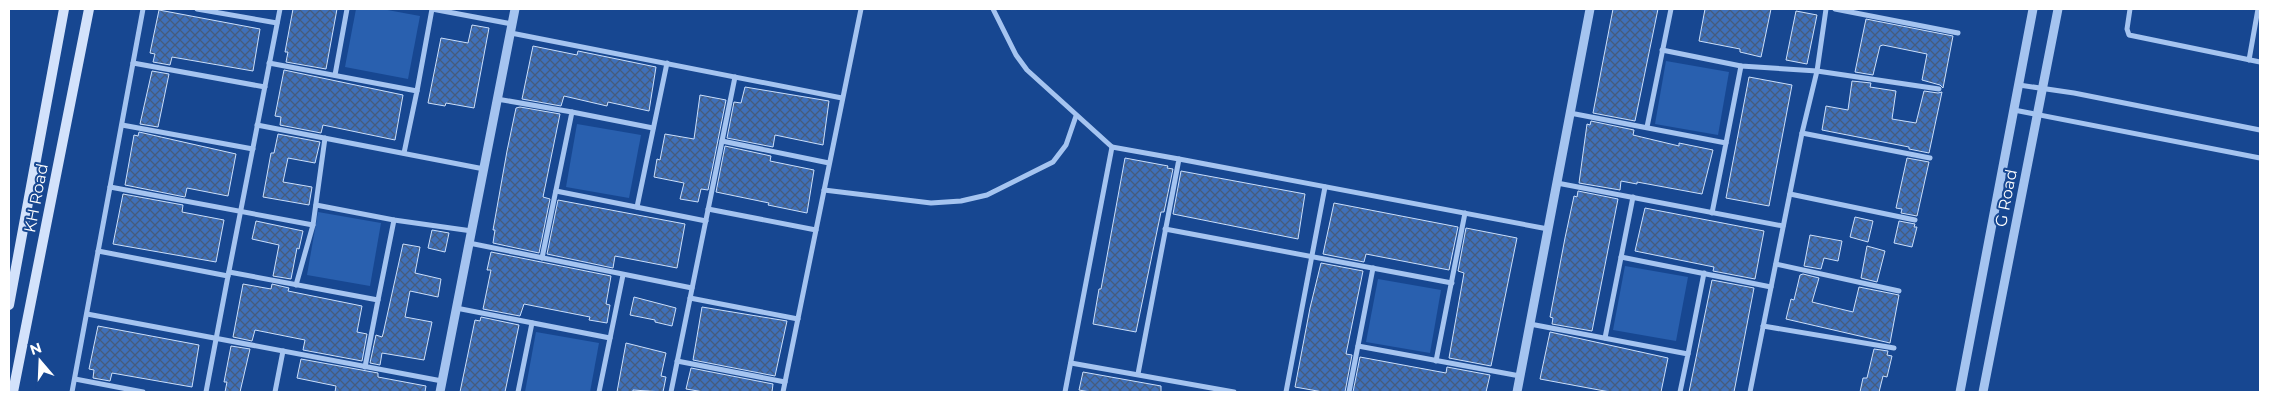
<svg xmlns="http://www.w3.org/2000/svg" width="2269" height="401" viewBox="0 0 2269 401" font-family="Montserrat,sans-serif">
	<style>
		.park { fill: #2960af }
		.building { fill: url(#building-cross-hatch); stroke: #cbdffb }
		.lines { fill: none; stroke-linecap: round; stroke-linejoin: round }
		.minor { stroke: #a5c4f0; stroke-width: 5 }
		.tertiary { stroke: #a5c4f0; stroke-width: 9 }
		.secondary { stroke: #d3e2fb; stroke-width: 10 }
		.labels { text-anchor: middle; dominant-baseline: central; stroke-width: 4; stroke-linejoin: round; paint-order: stroke }
		.street-label { font-size: 16px; fill: #fff; stroke: #174791 }
	</style>
	<defs>
		<pattern id="building-cross-hatch" width="8" height="8" patternUnits="userSpaceOnUse" patternTransform="scale(1.25)"><rect width="8" height="8" fill="#3f70b9"/><path d="M0 0l8 8M0 8l8-8" fill="none" stroke="#465c7d"/></pattern>
	</defs>
	<rect width="100%" height="100%" fill="#174791"/>
	<g class="park">
		<polygon points="356,9 382,9 420,16 408,79 345,67"/>
		<polygon points="1666,61 1729,72 1718,135 1655,124"/>
		<polygon points="577,124 641,135 629,198 566,187"/>
		<polygon points="318,212 381,223 370,286 307,275"/>
		<polygon points="1625,266 1688,277 1676,341 1613,330"/>
		<polygon points="1378,279 1441,290 1430,353 1366,342"/>
		<polygon points="536,332 599,343 590,392 525,392"/>
	</g>
	<g class="building">
		<polygon points="293,9 337,9 326,69 286,62 288,52 285,52"/>
		<polygon points="1613,9 1658,9 1635,121 1593,113"/>
		<polygon points="1705,9 1771,9 1761,57 1740,52 1740,49 1699,41"/>
		<polygon points="159,10 260,29 253,71 172,57 170,65 153,62 155,54 150,53"/>
		<polygon points="1796,11 1817,15 1807,64 1786,60"/>
		<polygon points="1866,19 1953,36 1943,88 1940,85 1922,80 1927,54 1883,45 1880,46 1873,75 1855,72"/>
		<polygon points="472,25 489,28 474,108 446,103 445,106 428,103 441,38 468,43"/>
		<polygon points="533,46 577,55 578,51 656,67 649,111 608,102 607,106 564,96 561,106 522,99"/>
		<polygon points="284,70 403,95 395,140 323,125 321,133 280,125 281,117 275,116"/>
		<polygon points="152,71 169,74 158,127 140,124"/>
		<polygon points="1749,77 1792,85 1769,206 1726,198"/>
		<polygon points="1852,81 1871,83 1870,87 1896,91 1892,119 1916,123 1924,91 1938,93 1942,92 1929,153 1909,149 1909,147 1822,130 1826,106 1848,110"/>
		<polygon points="745,87 829,101 823,145 775,135 773,147 727,138 734,102 741,103"/>
		<polygon points="700,95 726,100 708,190 701,189 698,202 680,199 684,183 654,177 657,159 660,160 665,134 694,139"/>
		<polygon points="520,107 560,114 543,197 550,199 539,253 493,243 495,230 493,230 507,151 516,108"/>
		<polygon points="1591,121 1634,130 1633,135 1679,146 1679,143 1713,150 1702,194 1637,182 1637,184 1621,181 1620,190 1579,183 1587,124 1590,125"/>
		<polygon points="139,132 236,154 228,196 187,188 185,197 125,185 134,135 138,136"/>
		<polygon points="278,134 320,142 315,163 288,158 283,182 312,187 309,205 263,197 271,153 274,153"/>
		<polygon points="725,146 771,156 770,161 814,170 807,213 768,205 769,203 716,192"/>
		<polygon points="1125,158 1168,166 1167,168 1173,169 1164,212 1161,212 1136,332 1093,324 1099,289 1101,289"/>
		<polygon points="1907,158 1929,162 1917,216 1901,213 1902,209 1896,208"/>
		<polygon points="1181,171 1305,194 1298,239 1173,214"/>
		<polygon points="1578,191 1618,199 1592,331 1552,324 1553,318 1550,317 1565,238 1574,196 1577,197"/>
		<polygon points="123,194 183,205 182,212 224,220 216,262 113,244"/>
		<polygon points="558,200 685,224 677,268 615,256 613,268 547,254"/>
		<polygon points="1334,203 1458,227 1449,270 1366,254 1364,262 1323,254"/>
		<polygon points="1645,208 1764,231 1755,279 1713,271 1714,267 1635,251"/>
		<polygon points="1855,217 1873,221 1868,242 1850,237"/>
		<polygon points="256,221 303,231 299,249 297,248 291,279 273,276 279,245 252,239"/>
		<polygon points="1899,221 1915,224 1914,227 1917,227 1912,247 1894,243"/>
		<polygon points="1466,228 1517,238 1491,366 1449,358 1464,273 1458,271"/>
		<polygon points="432,230 449,233 445,252 428,248"/>
		<polygon points="1810,235 1842,241 1838,261 1824,258 1821,269 1804,266"/>
		<polygon points="403,244 420,247 415,273 441,279 438,297 410,291 405,317 432,322 424,360 382,353 380,365 370,363 376,335 382,337 383,334"/>
		<polygon points="1867,246 1885,251 1877,282 1861,278"/>
		<polygon points="491,252 611,276 606,304 610,305 607,323 589,320 590,317 524,304 520,316 483,309 491,270 487,270"/>
		<polygon points="1321,263 1363,271 1346,354 1352,355 1345,392 1323,392 1295,387 1310,308"/>
		<polygon points="1803,274 1819,278 1812,302 1853,312 1859,287 1899,295 1890,343 1786,319 1791,299 1794,300 1800,275"/>
		<polygon points="1712,280 1754,288 1734,392 1689,392"/>
		<polygon points="243,284 271,289 272,284 289,288 288,291 362,306 357,332 367,334 362,361 303,350 305,340 255,330 252,341 233,337"/>
		<polygon points="634,297 676,308 672,326 655,322 655,320 630,315"/>
		<polygon points="702,307 787,321 775,376 693,360"/>
		<polygon points="481,317 519,325 505,392 460,392 475,320 480,321"/>
		<polygon points="98,326 199,345 192,387 112,373 110,381 93,378 94,370 89,369"/>
		<polygon points="1550,332 1668,358 1661,392 1610,392 1540,379"/>
		<polygon points="626,343 666,353 661,376 666,377 663,392 633,390 633,392 617,392"/>
		<polygon points="231,346 250,349 240,392 225,392 227,382 224,382"/>
		<polygon points="1874,349 1888,351 1887,355 1892,356 1887,377 1883,376 1879,392 1860,392 1863,378 1867,378"/>
		<polygon points="1360,357 1446,373 1447,367 1490,375 1486,392 1353,392"/>
		<polygon points="301,359 378,373 378,377 426,386 425,392 335,392 336,386 297,378"/>
		<polygon points="691,368 773,384 772,392 704,392 686,389"/>
		<polygon points="1083,372 1161,386 1161,392 1090,392 1079,390"/>
	</g>
	<g class="lines">
		<g class="minor">
			<polyline points="197,9 277,23"/>
			<polyline points="432,9 512,24"/>
			<polyline points="993,9 1016,55 1027,70 1112,147"/>
			<polyline points="1835,9 1958,33"/>
			<polyline points="2130,9 2127,29 2129,35 2260,62"/>
			<polyline points="511,33 842,98"/>
			<polyline points="1662,50 1741,66 1817,71 1939,89"/>
			<polyline points="2249,60 2258,9"/>
			<polyline points="133,63 265,87"/>
			<polyline points="269,63 417,91 404,153"/>
			<polyline points="335,75 347,9"/>
			<polyline points="2019,85 2074,93 2260,130"/>
			<polyline points="417,91 432,9"/>
			<polyline points="497,99 572,112 542,258"/>
			<polyline points="2014,110 2260,158"/>
			<polyline points="572,112 653,128"/>
			<polyline points="1570,113 1726,143 1712,213"/>
			<polyline points="122,125 253,149"/>
			<polyline points="257,125 484,169"/>
			<polyline points="1647,127 1671,9"/>
			<polyline points="1802,133 1930,158"/>
			<polyline points="722,141 829,163"/>
			<polyline points="1726,143 1741,66"/>
			<polyline points="1179,159 1548,229"/>
			<polyline points="1557,183 1783,226"/>
			<polyline points="110,187 313,225"/>
			<polyline points="824,190 931,203 961,201 987,195 1053,162 1066,145 1076,116"/>
			<polyline points="556,191 706,221"/>
			<polyline points="1790,194 1915,220"/>
			<polyline points="316,205 394,220 472,231"/>
			<polyline points="637,207 667,63"/>
			<polyline points="708,209 816,230"/>
			<polyline points="1165,229 1452,283"/>
			<polyline points="469,243 692,288"/>
			<polyline points="98,251 228,276 206,392"/>
			<polyline points="1621,257 1771,287"/>
			<polyline points="1776,264 1899,291"/>
			<polyline points="229,272 378,300 365,367"/>
			<polyline points="228,276 280,9"/>
			<polyline points="296,285 313,225 325,138"/>
			<polyline points="690,298 798,319"/>
			<polyline points="378,300 394,220"/>
			<polyline points="456,308 610,338"/>
			<polyline points="87,314 442,381"/>
			<polyline points="1530,324 1688,354 1680,392"/>
			<polyline points="1763,326 1894,348"/>
			<polyline points="1605,338 1633,197"/>
			<polyline points="1358,346 1520,376"/>
			<polyline points="1688,354 1704,273"/>
			<polyline points="677,361 785,382"/>
			<polyline points="1436,361 1465,213"/>
			<polyline points="1071,363 1234,392"/>
			<polyline points="75,379 143,392"/>
			<polyline points="72,392 143,9"/>
			<polyline points="275,392 283,351"/>
			<polyline points="518,392 532,323"/>
			<polyline points="599,392 623,275"/>
			<polyline points="671,392 735,77"/>
			<polyline points="783,392 861,9"/>
			<polyline points="1065,392 1112,147 1179,159 1138,374"/>
			<polyline points="1286,392 1325,187"/>
			<polyline points="1349,392 1373,268"/>
			<polyline points="1750,392 1802,133 1817,71 1826,9"/>
		</g>
		<g class="tertiary">
			<polyline points="440,392 515,9"/>
			<polyline points="1517,392 1590,9"/>
			<polyline points="1960,392 2033,9"/>
			<polyline points="1983,392 2058,9"/>
		</g>
		<g class="secondary">
			<polyline points="9,305 64,9"/>
			<polyline points="13,392 89,9"/>
		</g>
	</g>
	<g class="labels">
		<g class="street-label">
			<text transform="translate(36 198) rotate(-79)">KH Road</text>
			<text transform="translate(2006 198) rotate(-79)">G Road</text>
		</g>
	</g>
	<rect width="2269" height="401" fill="none" stroke="#ffffff" stroke-width="20"/>
	<g transform="translate(40 361) rotate(341)" stroke="#174791" stroke-width="4" paint-order="stroke">
	<path d="M0-4L9 19L0 12L-9 19Z" fill="#ffffff"/>
	<text y="-8" font-size="14" font-weight="bold" text-anchor="middle" fill="#ffffff">N</text>
	</g>
</svg>
